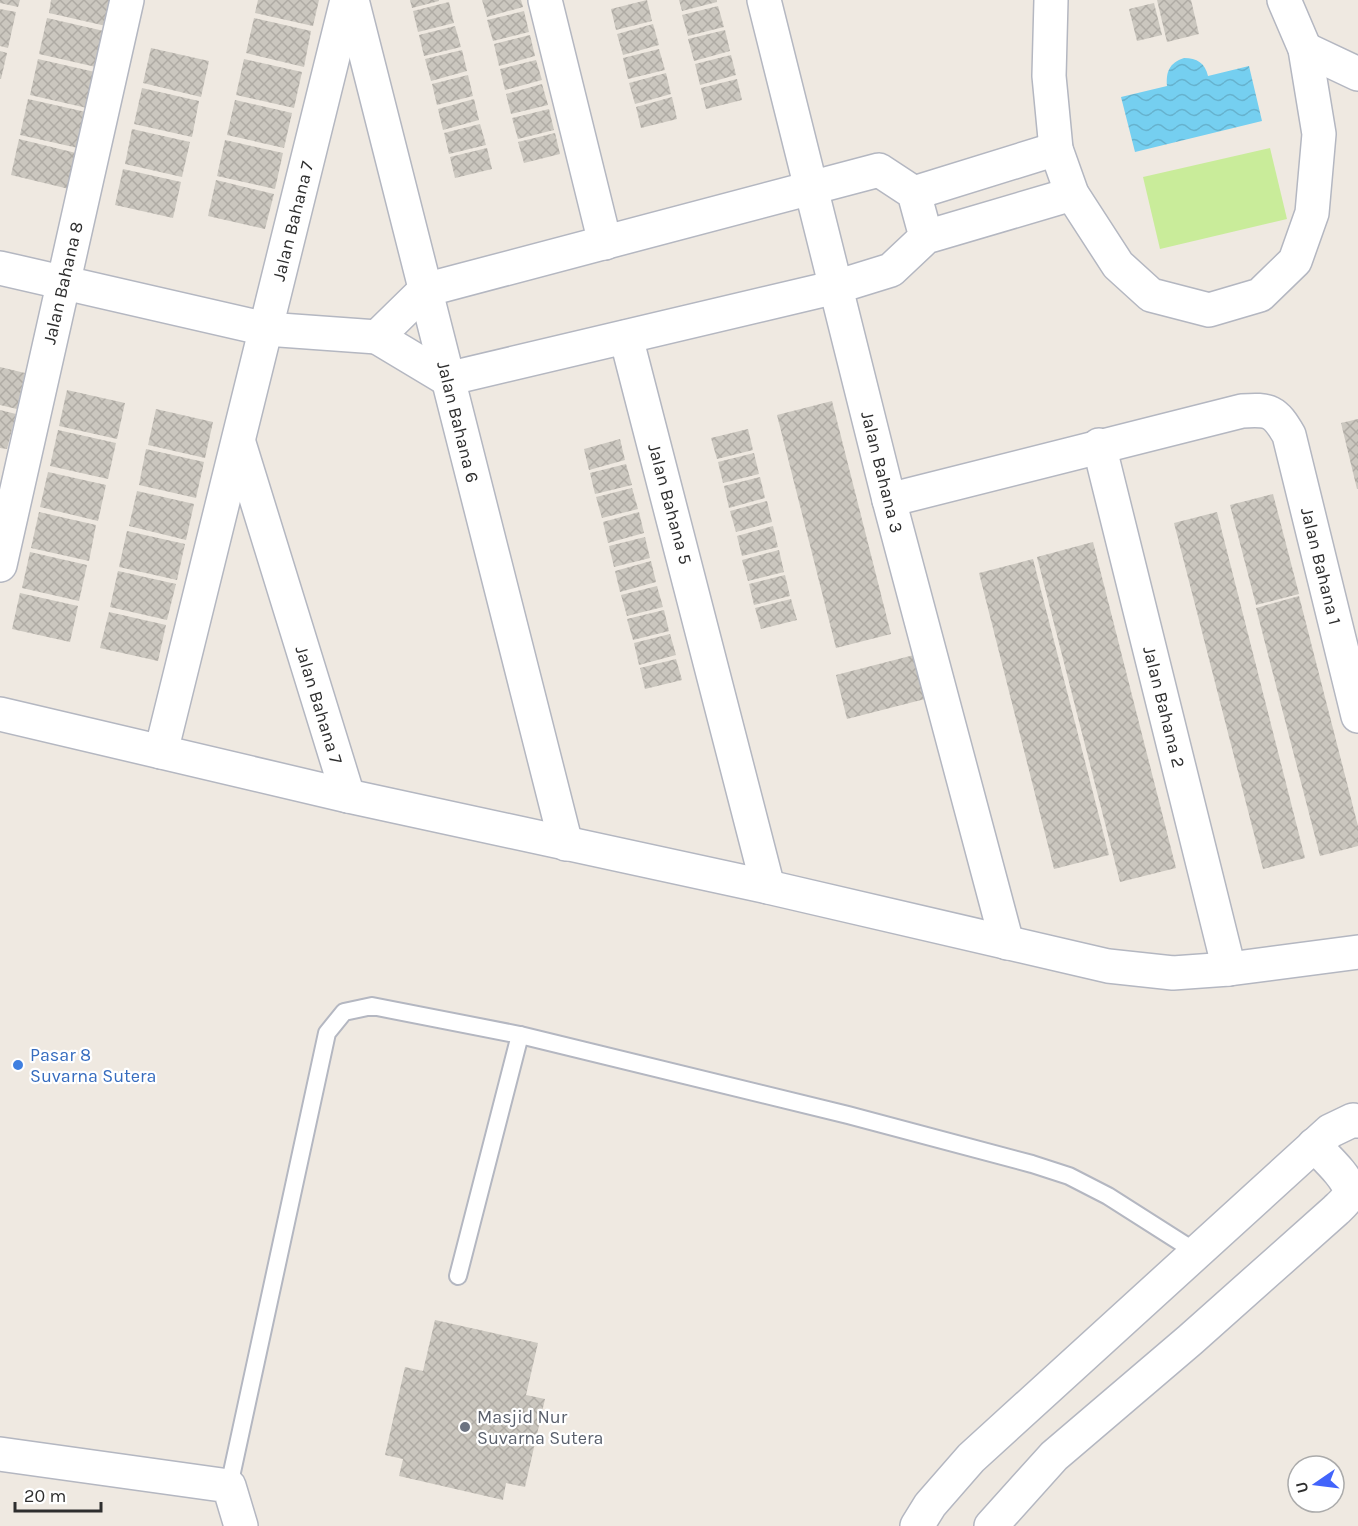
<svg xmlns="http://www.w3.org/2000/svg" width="1358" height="1526" viewBox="0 0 1358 1526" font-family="Karla,sans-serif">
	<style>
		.pitch { fill: #c9ec9a }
		.water { fill: url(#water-waves) }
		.building { fill: url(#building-cross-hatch) }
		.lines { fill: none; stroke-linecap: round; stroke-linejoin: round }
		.lane-casing { stroke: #b4b7c1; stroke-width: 20 }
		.street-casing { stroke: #b4b7c1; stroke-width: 36 }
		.lane { stroke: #fff; stroke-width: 16 }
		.street { stroke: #fff; stroke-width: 33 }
		.shop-dot { fill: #3f7fe0; stroke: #fff; stroke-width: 2 }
		.worship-dot { fill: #6b7280; stroke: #fff; stroke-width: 2 }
		.labels { text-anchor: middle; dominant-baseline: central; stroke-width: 4.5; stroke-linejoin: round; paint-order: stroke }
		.street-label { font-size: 18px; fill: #2e2e2e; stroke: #fff }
		.shop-label { font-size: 18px; fill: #366cbe; stroke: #fff; text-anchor: start }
		.worship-label { font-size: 18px; fill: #5b616d; stroke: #fff; text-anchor: start }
	</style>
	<defs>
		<pattern id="water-waves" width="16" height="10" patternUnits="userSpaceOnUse" patternTransform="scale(1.5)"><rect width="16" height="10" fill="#75cff0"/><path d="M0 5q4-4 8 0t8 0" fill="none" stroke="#66b2ce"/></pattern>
		<pattern id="building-cross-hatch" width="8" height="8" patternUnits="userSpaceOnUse" patternTransform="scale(1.5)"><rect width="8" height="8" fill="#cbc7bf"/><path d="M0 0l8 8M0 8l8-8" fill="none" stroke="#afaba4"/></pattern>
	</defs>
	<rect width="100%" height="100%" fill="#efe9e1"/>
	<polygon class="pitch" points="1270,148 1287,219 1160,249 1143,177"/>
	<path class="water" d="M1184 58C1197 58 1205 63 1208 76L1249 66 1262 121 1135 152 1121 97 1167 86C1166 72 1169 63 1184 58Z"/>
	<g class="building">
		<polygon points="0,0 20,0 18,7 0,3"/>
		<polygon points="51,0 112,0 106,26 49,13"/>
		<polygon points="258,0 319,0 313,26 255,13"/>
		<polygon points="410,0 439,0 439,1 412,8"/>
		<polygon points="482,0 521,0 523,7 487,17"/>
		<polygon points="647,0 652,21 616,30 611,9"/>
		<polygon points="679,0 717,0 717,2 682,11"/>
		<polygon points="1157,0 1191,0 1199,34 1167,42"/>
		<polygon points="449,2 454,23 418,32 413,11"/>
		<polygon points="1154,3 1162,35 1137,41 1129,9"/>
		<polygon points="718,6 724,27 688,36 682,15"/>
		<polygon points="0,9 16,12 8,48 0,46"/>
		<polygon points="524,11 529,32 493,41 487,20"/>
		<polygon points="47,18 104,31 96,67 39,54"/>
		<polygon points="254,18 311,31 304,67 246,53"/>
		<polygon points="653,24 659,45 623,55 617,34"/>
		<polygon points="455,26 461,47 424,56 419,35"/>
		<polygon points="725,30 730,51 694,61 688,39"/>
		<polygon points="530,35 535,56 499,66 494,44"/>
		<polygon points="151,48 209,61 201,97 143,83"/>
		<polygon points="659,49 665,70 628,79 623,58"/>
		<polygon points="462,50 467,71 431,81 425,59"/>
		<polygon points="0,51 7,53 1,79 0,79"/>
		<polygon points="731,55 736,75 700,85 695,64"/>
		<polygon points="38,59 95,72 87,108 30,95"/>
		<polygon points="244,59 302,72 294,108 236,95"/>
		<polygon points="536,60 542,80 505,90 500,69"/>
		<polygon points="666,73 671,94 635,104 629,83"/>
		<polygon points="468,75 473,96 437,105 432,84"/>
		<polygon points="737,79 742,100 706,109 701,88"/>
		<polygon points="542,84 548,105 511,114 506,94"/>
		<polygon points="142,88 199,101 192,137 134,124"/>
		<polygon points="672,97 677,119 641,128 636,107"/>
		<polygon points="28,99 86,112 78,148 20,135"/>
		<polygon points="474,99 479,120 443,130 438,109"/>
		<polygon points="235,100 292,113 284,148 227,135"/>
		<polygon points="549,109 554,130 518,139 512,118"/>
		<polygon points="480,124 486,145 449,154 444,133"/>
		<polygon points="132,129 190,142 182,177 125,164"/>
		<polygon points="555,133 560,154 524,163 518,142"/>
		<polygon points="19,139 76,153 69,189 11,175"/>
		<polygon points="225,140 283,153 275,189 217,176"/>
		<polygon points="487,148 492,169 455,178 450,157"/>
		<polygon points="123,169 181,182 173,218 115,205"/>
		<polygon points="216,180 274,194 265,229 208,216"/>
		<polygon points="0,367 25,373 17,409 0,405"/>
		<polygon points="67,390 125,403 117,439 59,426"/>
		<polygon points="832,401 891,634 836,648 777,415"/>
		<polygon points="156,409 213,422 205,458 148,445"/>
		<polygon points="0,410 16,414 7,449 0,448"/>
		<polygon points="1358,419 1358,489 1357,489 1341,423"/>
		<polygon points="748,429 753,450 717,459 711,438"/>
		<polygon points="58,430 116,443 108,479 50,466"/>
		<polygon points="620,439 625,460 589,470 584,449"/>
		<polygon points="146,449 204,462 196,498 139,485"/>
		<polygon points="754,453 759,474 723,483 718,462"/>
		<polygon points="626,464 632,485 595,494 590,473"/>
		<polygon points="48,472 106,485 98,521 40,507"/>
		<polygon points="760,477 765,498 729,508 724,486"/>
		<polygon points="632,488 638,509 602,518 596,497"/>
		<polygon points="137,491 194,504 186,540 129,526"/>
		<polygon points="1273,494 1299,594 1256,605 1230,505"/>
		<polygon points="767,501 772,522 736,532 730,511"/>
		<polygon points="39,512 96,525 89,561 31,548"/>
		<polygon points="639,512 644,533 608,543 603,522"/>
		<polygon points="1217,512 1305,858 1263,869 1174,523"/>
		<polygon points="773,526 778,547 742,556 737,536"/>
		<polygon points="127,531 185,544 177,580 119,567"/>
		<polygon points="645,537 650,558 614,567 609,546"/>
		<polygon points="1093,542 1176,868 1120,882 1037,557"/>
		<polygon points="779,550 784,572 748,581 742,560"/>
		<polygon points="30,552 87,565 79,601 22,588"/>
		<polygon points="1033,559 1109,855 1054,869 979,573"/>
		<polygon points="651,561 656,582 620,592 615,571"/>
		<polygon points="118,571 176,584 167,620 110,607"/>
		<polygon points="785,575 790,596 754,605 749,584"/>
		<polygon points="657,586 663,607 627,616 621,595"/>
		<polygon points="20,593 78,606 70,642 12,629"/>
		<polygon points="1299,596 1358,826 1358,846 1320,856 1256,608"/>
		<polygon points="791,599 797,620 761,629 755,608"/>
		<polygon points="664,610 669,631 633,640 627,619"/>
		<polygon points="109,612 166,625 158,661 100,648"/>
		<polygon points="670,634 676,655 639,665 634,643"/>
		<polygon points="914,655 925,699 847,719 836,675"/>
		<polygon points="676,659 682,680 645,689 640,668"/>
		<polygon points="435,1320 538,1343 526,1395 545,1399 525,1487 506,1483 503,1500 399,1476 403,1459 385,1455 405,1367 423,1371"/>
	</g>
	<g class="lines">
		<defs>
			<g id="lane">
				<polyline points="458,1276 520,1035"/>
				<polyline points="229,1486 327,1033 344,1012 372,1006 520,1035 848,1115 1032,1164 1069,1176 1108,1196 1196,1252"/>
			</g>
			<g id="street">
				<polyline points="352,0 566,844"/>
				<polyline points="545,0 605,243"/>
				<polyline points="764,0 889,500 1007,943"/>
				<polyline points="1051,0 1049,76 1056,149 1072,194 1118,265 1151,295 1209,310 1260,295 1295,261 1312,213 1319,134 1305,49 1284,0"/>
				<polyline points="1305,49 1358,74"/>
				<polyline points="914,193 1056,149"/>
				<polyline points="926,237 914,193 879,170 425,290 377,337 447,379 836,287 891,270 926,237 1072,194"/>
				<polyline points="0,268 266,329 377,337"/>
				<polyline points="626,337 768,887"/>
				<polyline points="239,443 348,796"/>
				<polyline points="1099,445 1229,969"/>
				<path d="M889 500 1242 411C1270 409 1275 411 1289 435L1358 716"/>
				<polyline points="0,565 127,0"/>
				<polyline points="0,714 348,796 768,887 1108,966 1173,973 1229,969 1358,952"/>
				<polyline points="161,752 347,0"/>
				<polyline points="0,1454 229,1486 241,1526"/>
				<polyline points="917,1526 930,1505 971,1458 1330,1131 1353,1120 1358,1121"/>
				<path d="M991 1526 1054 1456 1190 1340 1336 1210C1341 1205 1350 1198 1349 1190 1349 1178 1323 1155 1314 1145"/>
			</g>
		</defs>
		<use href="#lane" class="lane-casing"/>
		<use href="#street" class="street-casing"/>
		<use href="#lane" class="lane"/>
		<use href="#street" class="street"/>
	</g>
	<circle class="shop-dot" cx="18" cy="1065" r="6"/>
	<circle class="worship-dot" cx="465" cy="1427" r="6"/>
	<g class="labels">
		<g class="street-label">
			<text transform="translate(293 221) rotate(-76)">Jalan Bahana 7</text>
			<text transform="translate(63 283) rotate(-77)">Jalan Bahana 8</text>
			<text transform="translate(458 422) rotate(76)">Jalan Bahana 6</text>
			<text transform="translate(882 472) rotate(76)">Jalan Bahana 3</text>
			<text transform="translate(670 504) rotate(75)">Jalan Bahana 5</text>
			<text transform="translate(1321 566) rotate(76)">Jalan Bahana 1</text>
			<text transform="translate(319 705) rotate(73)">Jalan Bahana 7</text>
			<text transform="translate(1164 707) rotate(76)">Jalan Bahana 2</text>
		</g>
		<g class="shop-label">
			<text x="30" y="1055">Pasar 8<tspan x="30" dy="21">Suvarna Sutera</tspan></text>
		</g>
		<g class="worship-label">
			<text x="477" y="1417">Masjid Nur<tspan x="477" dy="21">Suvarna Sutera</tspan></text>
		</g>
	</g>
	<g transform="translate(1316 1484) rotate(256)"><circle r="28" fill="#ffffff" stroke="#ababab" stroke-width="1.5"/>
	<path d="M0-4.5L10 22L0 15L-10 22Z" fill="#4264fb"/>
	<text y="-9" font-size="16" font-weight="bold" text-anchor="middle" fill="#2e2e2e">U</text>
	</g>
	<path d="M15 1502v9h86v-9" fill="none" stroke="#2e2e2e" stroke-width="3"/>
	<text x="24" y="1502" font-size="18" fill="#2e2e2e" stroke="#ffffff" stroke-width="4.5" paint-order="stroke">20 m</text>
</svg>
